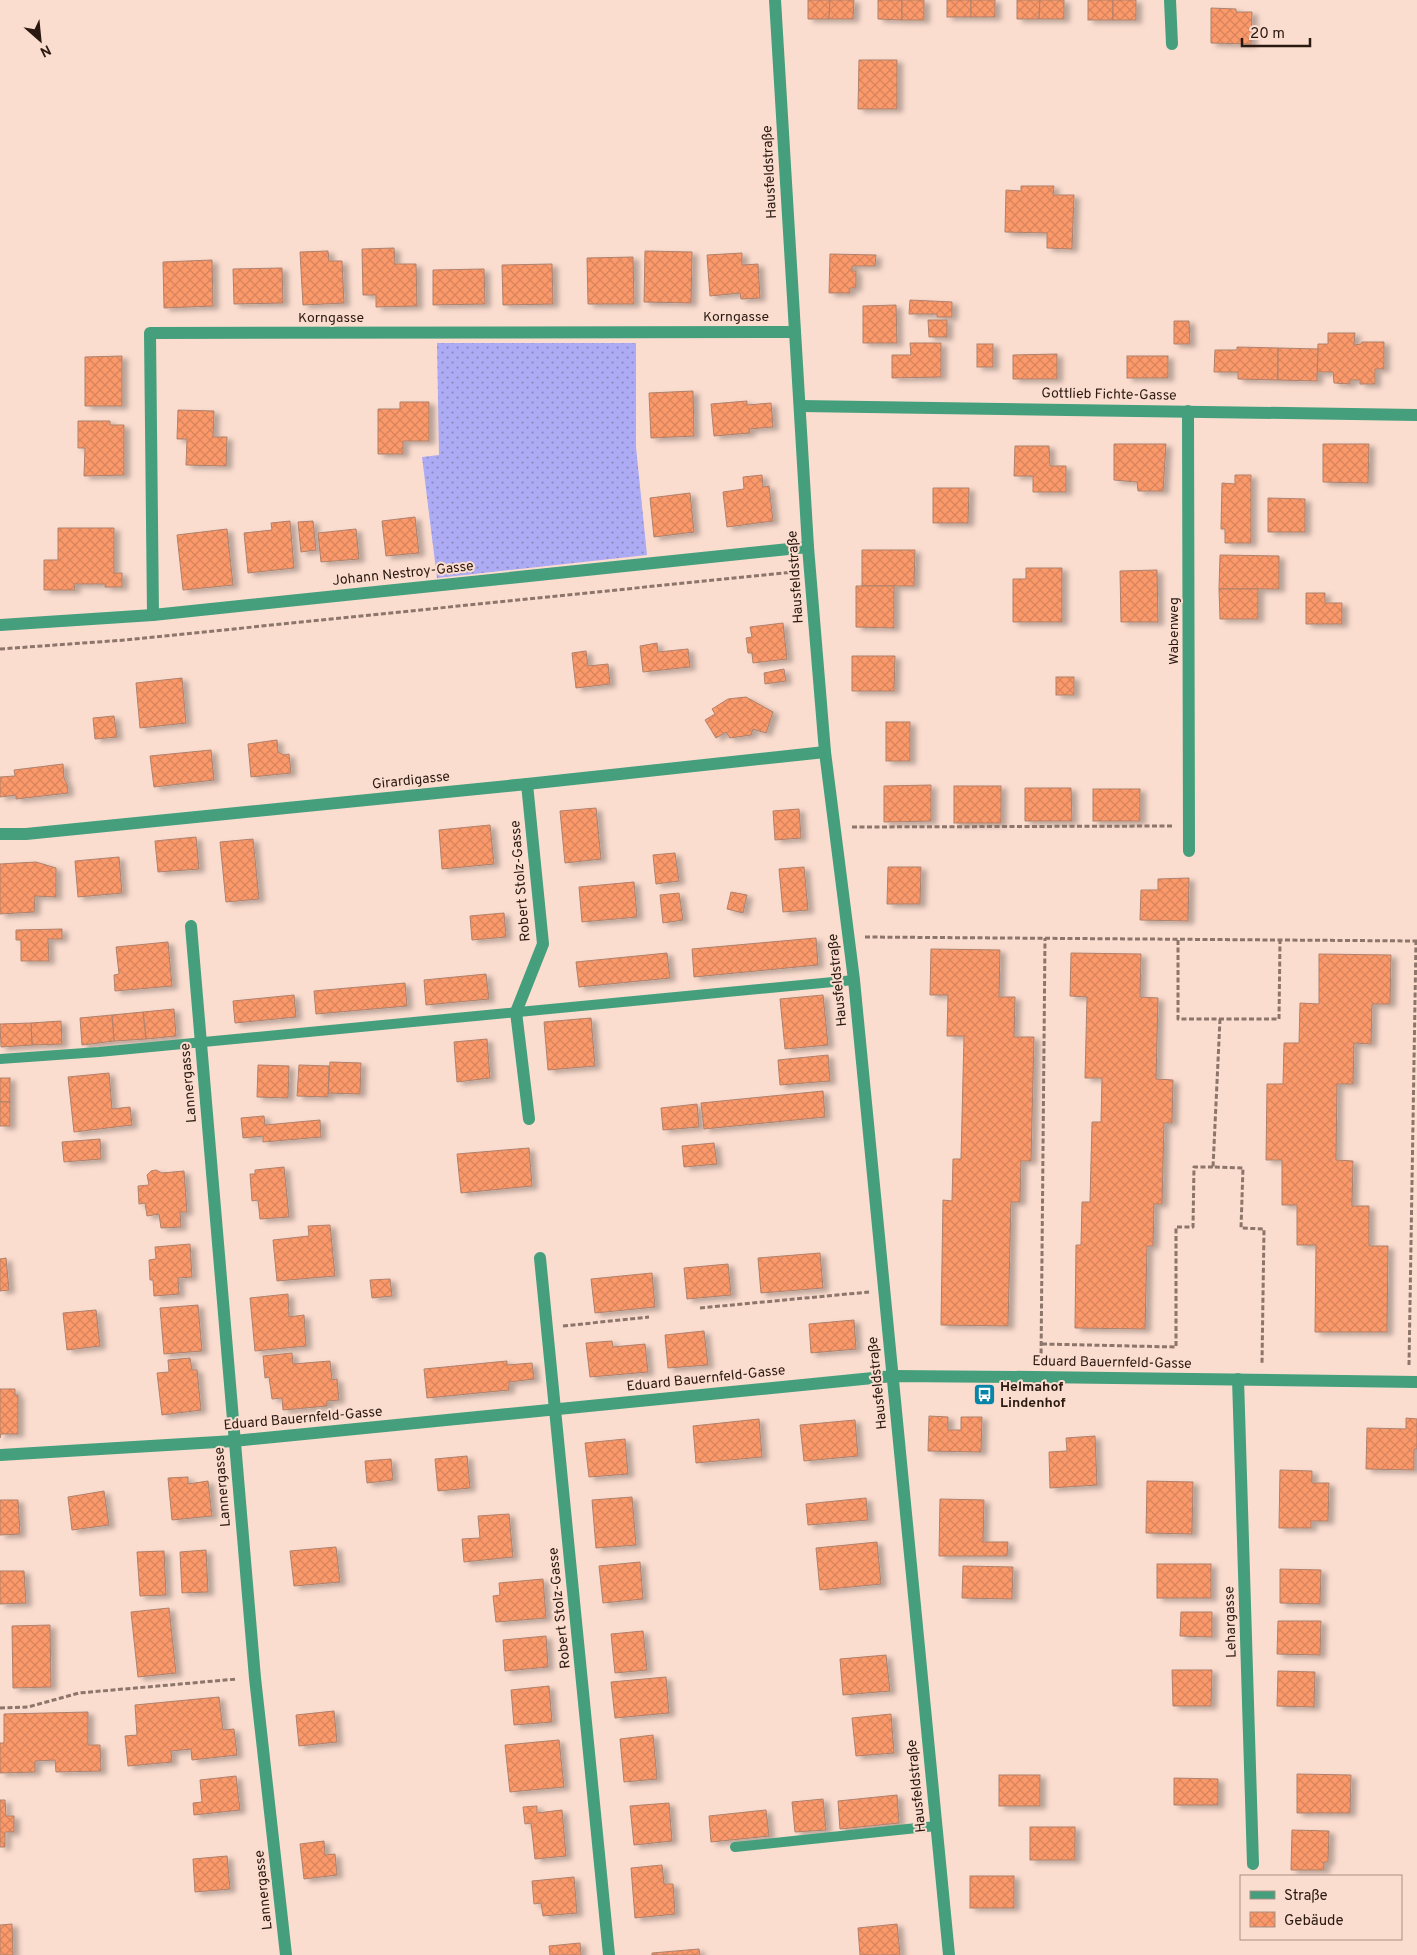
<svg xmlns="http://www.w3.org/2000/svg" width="1417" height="1955" viewBox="0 0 1417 1955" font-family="Overpass,sans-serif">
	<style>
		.grass { fill: url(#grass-dots) }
		.building { fill: url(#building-cross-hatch); stroke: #af816d; filter: url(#shadow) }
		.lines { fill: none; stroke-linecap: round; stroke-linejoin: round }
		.path { stroke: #8c756a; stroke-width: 3; stroke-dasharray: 5 2.5; stroke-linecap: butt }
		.service { stroke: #459f7d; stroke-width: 10 }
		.minor { stroke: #459f7d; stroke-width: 12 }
		.labels { text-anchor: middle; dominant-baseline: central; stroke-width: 4; stroke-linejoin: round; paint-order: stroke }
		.street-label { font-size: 14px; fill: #2a1911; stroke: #fbddcf }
		.poi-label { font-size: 14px; font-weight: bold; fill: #2a1911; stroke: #fbddcf; text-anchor: start }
	</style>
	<defs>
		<pattern id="grass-dots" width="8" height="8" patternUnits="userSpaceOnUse" patternTransform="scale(1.25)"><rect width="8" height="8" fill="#adabf3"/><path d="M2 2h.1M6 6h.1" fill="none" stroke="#8d8ac3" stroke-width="1.8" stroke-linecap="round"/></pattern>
		<pattern id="building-cross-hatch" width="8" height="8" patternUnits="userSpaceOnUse" patternTransform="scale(1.25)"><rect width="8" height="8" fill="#fb996b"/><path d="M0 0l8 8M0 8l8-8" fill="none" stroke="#d7835c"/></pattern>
		<filter id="shadow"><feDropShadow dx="5.5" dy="3" stdDeviation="2.5" flood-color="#0004"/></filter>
	</defs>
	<rect width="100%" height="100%" fill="#fbddcf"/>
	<polygon class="grass" points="437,343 636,343 636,447 647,555 437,578 422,457 439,455"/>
	<g class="building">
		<polygon points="808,0 830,0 829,19 808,19"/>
		<polygon points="830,0 854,0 853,19 829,19"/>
		<polygon points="878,0 902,0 902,20 878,19"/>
		<rect x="902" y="0" width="22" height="20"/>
		<rect x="947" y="0" width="24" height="17"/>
		<rect x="971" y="0" width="24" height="17"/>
		<polygon points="1017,0 1040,0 1039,19 1017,19"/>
		<polygon points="1040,0 1064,0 1064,19 1039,19"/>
		<rect x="1088" y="0" width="25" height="20"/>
		<rect x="1113" y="0" width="23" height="20"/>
		<polygon points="1211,8 1236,9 1236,12 1252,12 1251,44 1211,43"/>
		<polygon points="859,60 897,60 897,109 858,109"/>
		<polygon points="1021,186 1054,186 1053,195 1074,195 1072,249 1047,248 1047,233 1005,232 1006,190 1021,191"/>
		<polygon points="394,248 395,264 416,264 417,306 376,307 376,295 363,295 362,249"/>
		<polygon points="328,251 329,261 342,261 344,303 303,305 300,252"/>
		<polygon points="645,251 692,252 691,303 644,302"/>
		<polygon points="742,253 742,265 758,264 760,298 741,299 740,293 710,296 707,255"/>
		<polygon points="830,254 876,255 875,266 852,266 852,271 856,271 856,288 850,288 850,293 829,293"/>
		<polygon points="633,257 634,304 588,304 587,258"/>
		<polygon points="212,260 213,306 164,308 163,262"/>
		<polygon points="552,264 553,304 503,305 502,265"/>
		<polygon points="282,268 283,303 234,304 233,269"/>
		<polygon points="484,269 485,304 433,305 433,270"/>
		<polygon points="910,300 952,302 952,317 937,317 937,314 909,314"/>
		<polygon points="896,305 897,343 863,343 863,306"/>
		<polygon points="928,320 947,320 947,337 929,337"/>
		<polygon points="1174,321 1189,321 1190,344 1174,344"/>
		<polygon points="1328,333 1355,333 1354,345 1361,344 1362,342 1384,342 1384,369 1375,369 1375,384 1360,384 1360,380 1350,380 1350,384 1334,383 1333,372 1317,372 1318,344 1328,344"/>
		<polygon points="910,343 941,343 941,377 892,378 892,355 911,355"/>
		<rect x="977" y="344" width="16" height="23"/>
		<polygon points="1237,347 1278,348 1278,380 1238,379 1238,372 1214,372 1215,350 1237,350"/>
		<polygon points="1278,348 1318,349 1317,381 1278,380"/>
		<polygon points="1057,354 1057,379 1013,379 1013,355"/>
		<polygon points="122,356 122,406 85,406 85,357"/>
		<rect x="1127" y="356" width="41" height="22"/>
		<polygon points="693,391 694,436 651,438 649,393"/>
		<polygon points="747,401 747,405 771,403 773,427 749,429 750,433 714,436 711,404"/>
		<polygon points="400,402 429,402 429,441 403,441 403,454 378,454 378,409 400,409"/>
		<polygon points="178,410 214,411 213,437 227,437 226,466 186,465 187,439 177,439"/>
		<polygon points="78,421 110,421 110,425 124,425 124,475 84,476 85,448 78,448"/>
		<polygon points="1114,444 1166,444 1163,491 1138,491 1137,482 1114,480"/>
		<polygon points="1323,444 1369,444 1368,483 1323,482"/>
		<polygon points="1015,446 1049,446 1050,466 1066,466 1066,492 1033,492 1033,476 1014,476"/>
		<polygon points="762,475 763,487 769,486 773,521 727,527 723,492 744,489 743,477"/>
		<polygon points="1235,475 1251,475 1251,543 1225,543 1225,529 1221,529 1222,483 1235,484"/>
		<polygon points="933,488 969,488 968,523 933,523"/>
		<polygon points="690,493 694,532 654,537 650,498"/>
		<polygon points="1268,498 1305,499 1305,532 1268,532"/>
		<polygon points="415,517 419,553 386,556 382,521"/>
		<polygon points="290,521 294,568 248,573 244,533 272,530 271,523"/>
		<polygon points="313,521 316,550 301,552 298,522"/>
		<polygon points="58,528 114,528 114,573 122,573 122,587 105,587 105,584 74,584 75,590 44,590 44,560 58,560"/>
		<polygon points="227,529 233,585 183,590 177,535"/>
		<polygon points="356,529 359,559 321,562 318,533"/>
		<polygon points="862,550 915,550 914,586 862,586"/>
		<polygon points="1220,555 1279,556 1279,589 1219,589"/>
		<polygon points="1026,568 1062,568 1062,622 1013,622 1013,579 1026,579"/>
		<polygon points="1157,570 1158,622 1121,622 1120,571"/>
		<polygon points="856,586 894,586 894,628 856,627"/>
		<polygon points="1219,589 1258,589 1258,619 1220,619"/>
		<polygon points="1306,593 1325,593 1325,603 1342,603 1342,624 1306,624"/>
		<polygon points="783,623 787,659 753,663 752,653 748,653 746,638 752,637 750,627"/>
		<polygon points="657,643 658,652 688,649 690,667 643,672 640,646"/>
		<polygon points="586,651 588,666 608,664 610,684 576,688 572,653"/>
		<polygon points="852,656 895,656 894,691 852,691"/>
		<polygon points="784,669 786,681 765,684 764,673"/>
		<rect x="1056" y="677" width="18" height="18"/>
		<polygon points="182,678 186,723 140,728 136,683"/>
		<polygon points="746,697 773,712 766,733 753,729 751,735 730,738 726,732 716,738 705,720 715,714 712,709 728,699"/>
		<polygon points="114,716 117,737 95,739 93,718"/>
		<rect x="886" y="722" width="24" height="39"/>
		<polygon points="277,740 278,752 284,755 289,754 291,773 251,777 248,744"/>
		<polygon points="211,750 214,780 154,787 150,756"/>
		<polygon points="63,764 64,778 67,784 68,793 16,799 16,795 0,797 0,777 15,776 14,770"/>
		<polygon points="931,785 931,821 884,822 884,786"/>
		<rect x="954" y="786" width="47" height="37"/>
		<polygon points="1025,788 1071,788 1072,821 1025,821"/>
		<rect x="1093" y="789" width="47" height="32"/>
		<polygon points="596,808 601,859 565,863 560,811"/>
		<polygon points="799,809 801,838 775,840 773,811"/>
		<polygon points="490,825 494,864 442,869 439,830"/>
		<polygon points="196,837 199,869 158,872 155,841"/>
		<polygon points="253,839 259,899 226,902 220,842"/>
		<polygon points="675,853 679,881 656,884 653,855"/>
		<polygon points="119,857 122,893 78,897 75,861"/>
		<polygon points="36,862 56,868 56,897 35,896 34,912 0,914 0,864"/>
		<polygon points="804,867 808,910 783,912 779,869"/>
		<polygon points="888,867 921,867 920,904 887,904"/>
		<polygon points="1189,878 1188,921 1140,920 1141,890 1158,890 1158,879"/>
		<polygon points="634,882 637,917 582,922 579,887"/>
		<polygon points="731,892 747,895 743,913 727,909"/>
		<polygon points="679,893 683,920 663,923 660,895"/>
		<polygon points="504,913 506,937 472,940 470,916"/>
		<polygon points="62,929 62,939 48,939 49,961 21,961 21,940 16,940 16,930"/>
		<polygon points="816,938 818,965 694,977 692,949"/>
		<polygon points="168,942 172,986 115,991 114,975 119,974 116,947"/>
		<polygon points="931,949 1000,950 999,997 1015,997 1014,1037 1034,1037 1031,1161 1021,1161 1020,1202 1011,1202 1008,1326 941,1325 943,1200 952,1201 953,1159 961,1159 964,1036 947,1036 948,995 930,995"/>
		<polygon points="667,953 670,978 579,987 576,962"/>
		<polygon points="1071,953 1141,954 1140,997 1158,998 1156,1079 1173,1080 1172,1123 1164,1123 1162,1204 1154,1204 1153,1246 1147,1246 1145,1329 1075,1328 1076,1245 1081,1245 1082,1202 1090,1202 1092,1122 1101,1122 1102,1078 1085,1078 1087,997 1070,996"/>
		<polygon points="1319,954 1391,955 1390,1004 1372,1004 1371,1044 1354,1043 1353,1084 1337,1084 1336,1160 1353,1161 1352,1206 1369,1206 1369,1246 1388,1246 1387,1332 1315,1332 1316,1245 1297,1245 1297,1205 1282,1205 1282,1160 1266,1160 1267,1084 1283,1084 1284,1043 1299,1043 1300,1003 1319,1004"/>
		<polygon points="486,974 489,999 426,1005 424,980"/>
		<polygon points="405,983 407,1006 316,1014 314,991"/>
		<polygon points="294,995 296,1017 235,1023 233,1001"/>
		<polygon points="823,995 828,1045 785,1049 780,999"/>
		<polygon points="174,1009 176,1036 146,1039 143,1012"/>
		<polygon points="143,1012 146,1039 114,1041 112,1015"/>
		<polygon points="112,1015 114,1041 82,1045 80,1018"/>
		<polygon points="591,1018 595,1066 548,1070 544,1022"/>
		<polygon points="61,1021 62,1044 32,1045 31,1023"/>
		<polygon points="31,1023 32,1045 1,1047 0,1024"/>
		<polygon points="487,1039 490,1078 457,1082 454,1042"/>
		<polygon points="828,1055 830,1081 780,1085 778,1060"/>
		<polygon points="330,1062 361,1063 360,1094 328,1093"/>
		<polygon points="258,1065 289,1066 288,1098 257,1097"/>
		<polygon points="299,1065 329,1066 328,1097 297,1096"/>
		<polygon points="109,1073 112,1109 130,1107 132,1125 74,1132 68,1077"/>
		<rect x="0" y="1078" width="10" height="24"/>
		<polygon points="823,1091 825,1117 704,1129 701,1103"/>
		<rect x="0" y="1102" width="10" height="24"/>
		<polygon points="697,1104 699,1127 663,1130 661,1108"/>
		<polygon points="264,1116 265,1125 320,1120 321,1137 263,1142 263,1136 243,1138 241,1118"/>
		<polygon points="100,1139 101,1159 64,1162 62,1142"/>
		<polygon points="714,1143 717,1164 684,1167 682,1146"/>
		<polygon points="529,1148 532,1186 461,1193 457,1154"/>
		<polygon points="284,1167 289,1217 260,1219 258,1200 252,1201 250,1174 255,1174 255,1170"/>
		<polygon points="156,1170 162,1173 184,1171 187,1212 180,1212 181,1227 161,1228 159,1214 147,1216 145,1203 139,1204 138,1186 149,1185 147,1175 151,1171"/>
		<polygon points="330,1225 335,1276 277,1281 273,1240 309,1236 308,1226"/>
		<polygon points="190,1244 192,1277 178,1278 179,1294 154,1296 153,1280 150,1280 149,1260 156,1259 155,1247"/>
		<polygon points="820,1253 823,1288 761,1293 758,1258"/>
		<polygon points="6,1258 9,1290 0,1291 0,1259"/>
		<polygon points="728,1264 731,1295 687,1299 684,1268"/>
		<polygon points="652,1273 655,1307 595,1313 591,1279"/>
		<polygon points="390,1279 392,1296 372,1298 370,1280"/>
		<polygon points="288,1294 289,1317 304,1315 306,1346 255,1351 250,1298"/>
		<polygon points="198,1305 202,1351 164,1354 160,1308"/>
		<polygon points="96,1310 100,1346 67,1350 63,1313"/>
		<polygon points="854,1320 856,1349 811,1353 809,1324"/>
		<polygon points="704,1331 708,1365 668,1368 665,1335"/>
		<polygon points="612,1341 613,1347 645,1344 648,1372 590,1377 586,1343"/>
		<polygon points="292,1353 293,1364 330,1361 332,1380 337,1379 339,1400 327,1401 327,1406 283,1410 282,1398 272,1399 269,1377 265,1378 263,1356"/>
		<polygon points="190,1358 192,1370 197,1370 201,1410 162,1415 157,1373 169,1372 168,1360"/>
		<polygon points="507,1361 507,1365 532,1363 534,1379 509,1382 509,1390 427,1398 424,1369"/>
		<polygon points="0,1389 15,1389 15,1395 18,1395 18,1434 1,1434 0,1438"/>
		<polygon points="929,1416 948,1417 948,1430 961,1430 961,1417 982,1417 981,1452 928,1451"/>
		<polygon points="1406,1418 1417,1419 1417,1449 1414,1449 1414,1470 1366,1469 1367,1428 1406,1429"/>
		<polygon points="759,1419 762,1457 696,1463 693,1426"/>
		<polygon points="855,1420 858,1456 804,1461 800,1425"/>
		<polygon points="1095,1436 1097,1485 1050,1488 1049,1452 1067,1451 1066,1438"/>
		<polygon points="625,1439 628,1474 589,1477 585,1443"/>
		<polygon points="467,1456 470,1488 438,1491 435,1459"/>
		<polygon points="391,1459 393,1480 367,1483 365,1461"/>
		<polygon points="1280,1470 1312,1471 1312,1483 1329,1483 1328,1521 1311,1521 1311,1528 1279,1528"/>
		<polygon points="188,1477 188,1484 208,1481 212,1516 172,1520 168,1478"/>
		<polygon points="1147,1481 1193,1482 1192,1534 1146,1533"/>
		<polygon points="104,1491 109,1525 72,1530 68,1497"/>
		<polygon points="632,1497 636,1545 596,1548 592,1500"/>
		<polygon points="866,1498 868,1520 808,1525 806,1504"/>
		<polygon points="940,1499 984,1500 983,1542 1008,1542 1007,1556 939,1556"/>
		<polygon points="0,1500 18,1500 20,1534 0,1535"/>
		<polygon points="509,1514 513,1557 464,1562 462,1539 480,1538 478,1516"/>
		<polygon points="877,1542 881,1584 820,1590 816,1548"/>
		<polygon points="336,1547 340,1582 294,1586 290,1551"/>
		<polygon points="206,1550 208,1592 182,1593 180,1552"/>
		<polygon points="164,1551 166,1595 140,1596 137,1552"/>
		<polygon points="640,1562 643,1599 603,1603 599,1566"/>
		<rect x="1157" y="1564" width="54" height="34"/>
		<polygon points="963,1566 1013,1567 1012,1599 962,1598"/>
		<polygon points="1280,1569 1321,1570 1320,1604 1280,1603"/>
		<polygon points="0,1571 24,1571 26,1603 0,1604"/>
		<polygon points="543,1579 546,1618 496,1622 493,1596 500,1595 499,1583"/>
		<polygon points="169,1608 176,1673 138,1677 131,1612"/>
		<polygon points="1181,1612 1212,1612 1212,1637 1180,1636"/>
		<polygon points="1278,1621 1321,1621 1320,1655 1277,1654"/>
		<polygon points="50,1625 51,1687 13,1688 12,1626"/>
		<polygon points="643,1631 647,1670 615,1673 611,1634"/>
		<polygon points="546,1636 548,1667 505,1671 503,1640"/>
		<polygon points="886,1655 890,1691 843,1695 840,1659"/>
		<polygon points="1172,1670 1212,1670 1211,1706 1173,1706"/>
		<polygon points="1278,1671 1315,1672 1314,1707 1277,1706"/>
		<polygon points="666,1677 669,1713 615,1718 611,1682"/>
		<polygon points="549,1686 552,1722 514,1725 511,1690"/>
		<polygon points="219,1697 223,1730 234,1729 237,1755 192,1760 191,1749 171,1751 172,1762 128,1766 125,1736 137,1735 135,1705"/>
		<polygon points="334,1711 337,1742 299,1746 296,1715"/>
		<polygon points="88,1712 88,1745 100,1745 101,1771 56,1772 55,1760 35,1761 35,1772 0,1773 0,1743 4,1743 4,1714"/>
		<polygon points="891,1714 894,1753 856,1756 852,1718"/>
		<polygon points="653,1735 657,1779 624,1782 620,1739"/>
		<polygon points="559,1740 564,1787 510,1792 505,1745"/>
		<polygon points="1297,1774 1351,1775 1350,1813 1297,1813"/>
		<rect x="999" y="1775" width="41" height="31"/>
		<polygon points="236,1776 240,1810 194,1815 193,1803 202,1802 200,1780"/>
		<polygon points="1174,1778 1218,1779 1218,1805 1174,1805"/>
		<polygon points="897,1795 899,1823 840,1829 838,1801"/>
		<polygon points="823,1799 826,1830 795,1832 792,1802"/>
		<polygon points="0,1800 5,1800 6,1816 14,1816 14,1832 5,1832 5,1847 0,1847"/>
		<polygon points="669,1803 672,1841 634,1845 630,1806"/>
		<polygon points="537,1806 537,1813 562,1810 566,1856 535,1859 531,1823 525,1824 523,1807"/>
		<polygon points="766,1810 769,1836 711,1842 709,1816"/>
		<rect x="1030" y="1827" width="45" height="33"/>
		<polygon points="1292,1830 1329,1831 1328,1862 1324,1862 1324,1870 1291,1870"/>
		<polygon points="324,1841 325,1855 335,1854 337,1875 304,1879 300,1844"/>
		<polygon points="227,1856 230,1889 195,1892 193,1859"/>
		<polygon points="662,1865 664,1884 673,1884 675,1914 635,1918 631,1868"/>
		<rect x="970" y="1876" width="44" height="32"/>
		<polygon points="574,1877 577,1913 543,1916 541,1903 534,1904 532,1881"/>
		<polygon points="12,1924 13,1955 0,1955 0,1925"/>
		<polygon points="897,1924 900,1955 860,1955 858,1928"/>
		<polygon points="580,1943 581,1955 550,1955 549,1946"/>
		<polygon points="699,1949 700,1955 652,1955 652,1953"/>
	</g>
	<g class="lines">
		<g class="path">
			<polyline points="0,649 125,640 793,572"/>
			<polyline points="852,827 1173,826"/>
			<polyline points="865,937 1417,941"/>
			<polyline points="1178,940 1178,1019 1279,1019 1280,940"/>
			<polyline points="1220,1019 1213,1167 1243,1168 1241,1228 1264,1229 1262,1363"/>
			<polyline points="700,1308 869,1292"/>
			<polyline points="563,1326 649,1317"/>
			<polyline points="1042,1344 1176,1347 1176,1227 1193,1227 1194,1167 1213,1167"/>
			<polyline points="1041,1361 1045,938"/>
			<polyline points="1409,1365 1416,941"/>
			<polyline points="0,1708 28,1707 79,1693 237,1679"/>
		</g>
		<g class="service">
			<polyline points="0,1059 99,1052 854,980"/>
			<polyline points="735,1847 936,1826"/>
		</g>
		<g class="minor">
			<polyline points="775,0 808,547 825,752 854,980 949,1955"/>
			<polyline points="1170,0 1172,44"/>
			<polyline points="801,406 1417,415"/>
			<polyline points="1188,411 1189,851"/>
			<polyline points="153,615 150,333 795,332"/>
			<polyline points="0,625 153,615 808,547"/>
			<polyline points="527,784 543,944 516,1012 529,1119"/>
			<polyline points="0,834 26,834 527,784 825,752"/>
			<polyline points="191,926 255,1678 286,1955"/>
			<polyline points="540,1258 609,1955"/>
			<polyline points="1238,1379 1253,1864"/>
			<polyline points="0,1455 234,1441 893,1376 1034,1377 1417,1382"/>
		</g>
	</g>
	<defs>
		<symbol id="bus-square" viewBox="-11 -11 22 22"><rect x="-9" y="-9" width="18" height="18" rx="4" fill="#0685a9" stroke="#fbddcf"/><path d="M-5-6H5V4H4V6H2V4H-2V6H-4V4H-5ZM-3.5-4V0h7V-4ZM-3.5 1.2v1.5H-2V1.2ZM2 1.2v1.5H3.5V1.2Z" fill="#fff"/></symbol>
	</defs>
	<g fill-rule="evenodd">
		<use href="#bus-square" x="972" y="1382" width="25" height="25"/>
	</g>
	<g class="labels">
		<g class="street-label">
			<text transform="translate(770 172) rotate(-93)">Hausfeldstraße</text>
			<text x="736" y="317">Korngasse</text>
			<text x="331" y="318">Korngasse</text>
			<text transform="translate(1109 395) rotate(1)">Gottlieb Fichte-Gasse</text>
			<text transform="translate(403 574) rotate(-6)">Johann Nestroy-Gasse</text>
			<text transform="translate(796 577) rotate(-94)">Hausfeldstraße</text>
			<text transform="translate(1174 631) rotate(-90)">Wabenweg</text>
			<text transform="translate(411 781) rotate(-6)">Girardigasse</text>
			<text transform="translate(521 881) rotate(-95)">Robert Stolz-Gasse</text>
			<text transform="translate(838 980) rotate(-96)">Hausfeldstraße</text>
			<text transform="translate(189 1083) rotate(-95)">Lannergasse</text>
			<text transform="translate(1112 1363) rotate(1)">Eduard Bauernfeld-Gasse</text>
			<text transform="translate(706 1379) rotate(-6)">Eduard Bauernfeld-Gasse</text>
			<text transform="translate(878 1383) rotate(-96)">Hausfeldstraße</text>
			<text transform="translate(303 1419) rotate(-5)">Eduard Bauernfeld-Gasse</text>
			<text transform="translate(223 1487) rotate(-95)">Lannergasse</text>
			<text transform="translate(560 1608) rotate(-96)">Robert Stolz-Gasse</text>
			<text transform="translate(1231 1622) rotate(-92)">Lehargasse</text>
			<text transform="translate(917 1786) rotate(-96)">Hausfeldstraße</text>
			<text transform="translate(264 1890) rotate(-96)">Lannergasse</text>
		</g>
		<g class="poi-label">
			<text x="1000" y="1387">Helmahof<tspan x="1000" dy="16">Lindenhof</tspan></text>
		</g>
	</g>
	<rect x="1240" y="1875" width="162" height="65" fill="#fbddcf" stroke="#a78f83"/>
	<rect x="1250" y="1891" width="25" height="8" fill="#459f7d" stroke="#a78f83"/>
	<text x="1284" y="1900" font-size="15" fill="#2a1911">Straße</text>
	<rect x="1250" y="1912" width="25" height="15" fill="url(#building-cross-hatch)" stroke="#a78f83"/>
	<text x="1284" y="1925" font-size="15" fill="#2a1911">Gebäude</text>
	<g transform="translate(40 40) rotate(153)" stroke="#fbddcf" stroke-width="4" paint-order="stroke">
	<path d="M0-4L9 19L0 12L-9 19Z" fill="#2a1911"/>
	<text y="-8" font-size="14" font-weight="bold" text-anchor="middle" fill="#2a1911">N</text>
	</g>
	<path d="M1242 38v8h68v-8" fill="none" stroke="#2a1911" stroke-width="2.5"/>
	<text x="1250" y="38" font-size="15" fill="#2a1911" stroke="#fbddcf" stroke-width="4" paint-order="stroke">20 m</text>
</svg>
